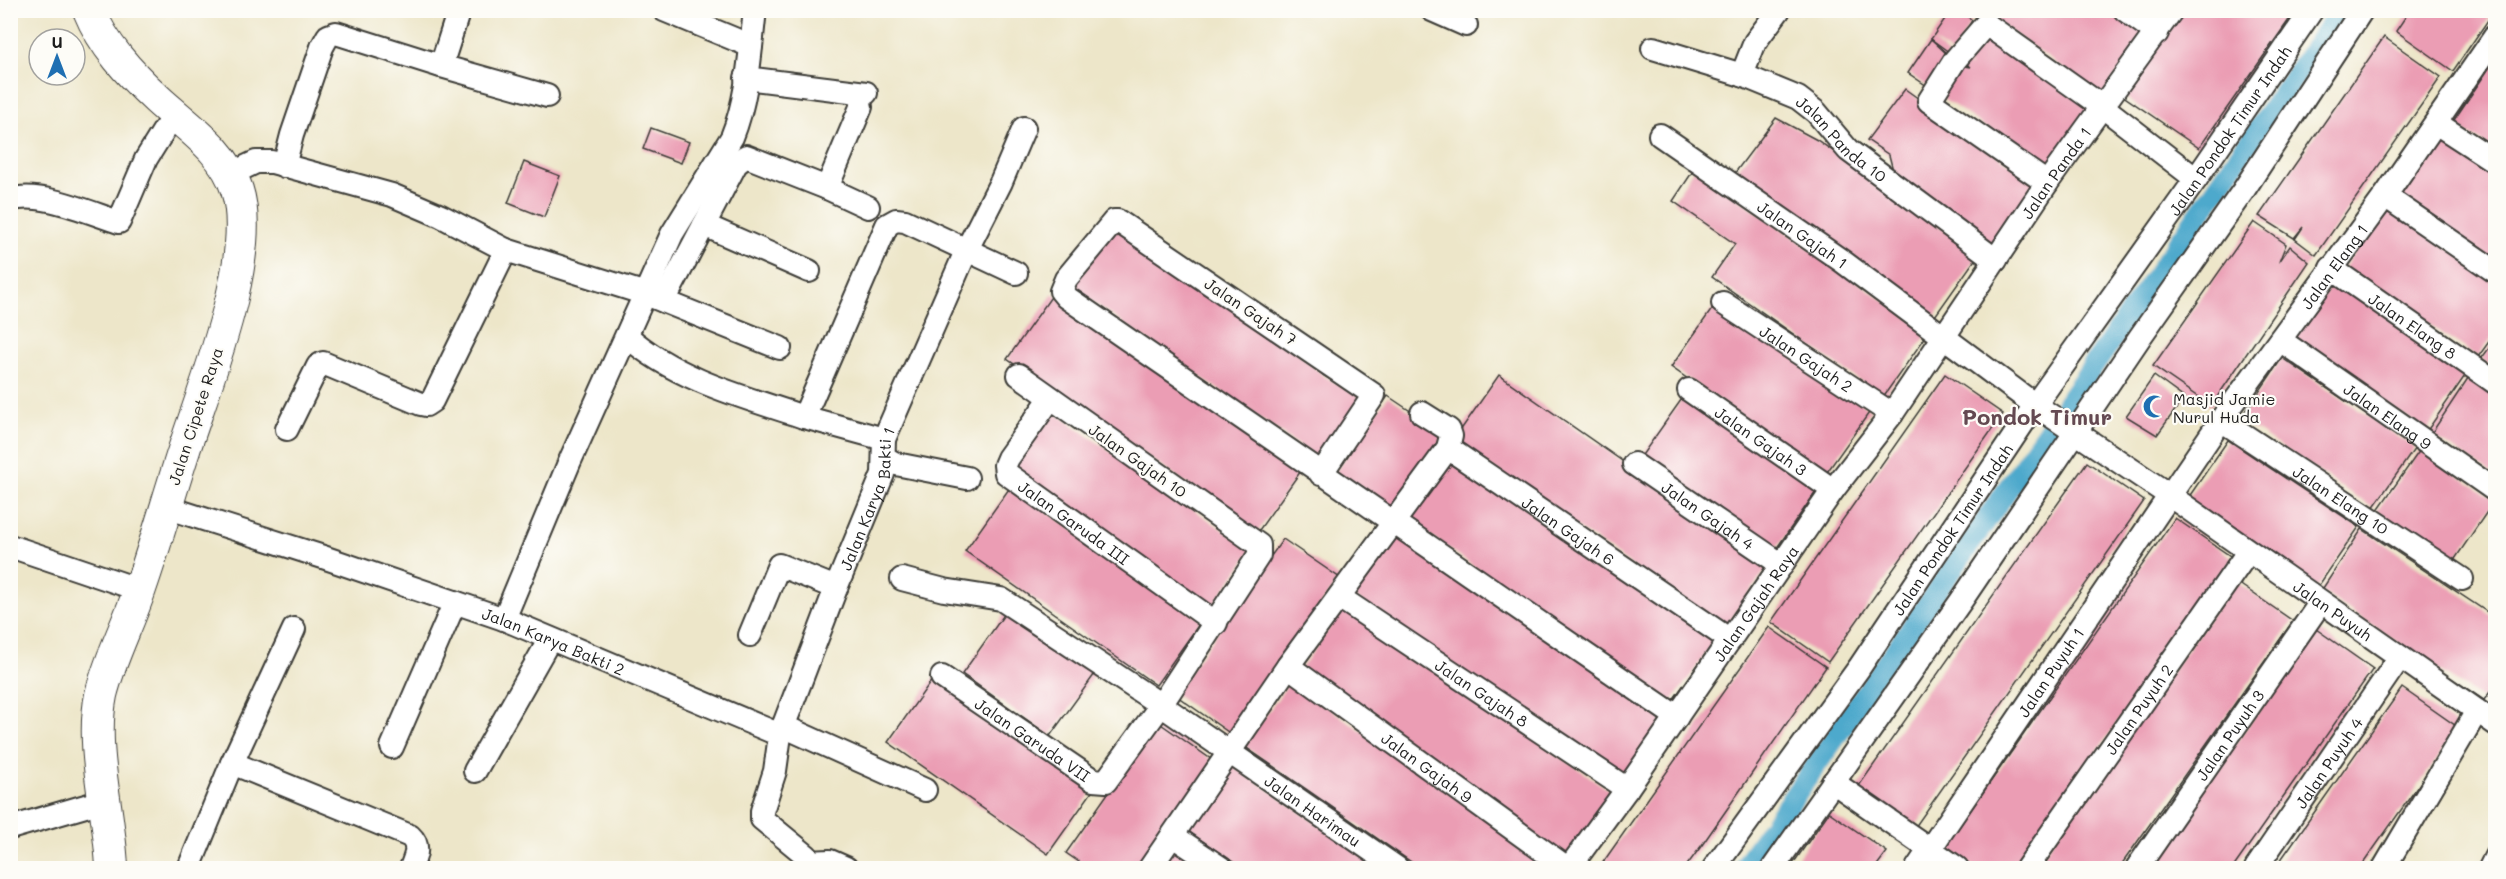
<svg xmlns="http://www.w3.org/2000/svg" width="2506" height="879" viewBox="0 0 2506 879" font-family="Mali,sans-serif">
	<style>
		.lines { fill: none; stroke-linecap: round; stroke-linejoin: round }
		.canal { stroke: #4ea9cc; stroke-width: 22 }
		.building { fill: #eb9db4 }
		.minor-casing { stroke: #3b3a36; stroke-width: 26 }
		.secondary-casing { stroke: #3b3a36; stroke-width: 34 }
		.minor { stroke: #fff; stroke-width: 22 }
		.secondary { stroke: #fff; stroke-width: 32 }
		.labels { text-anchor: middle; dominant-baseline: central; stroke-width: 4.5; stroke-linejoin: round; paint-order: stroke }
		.street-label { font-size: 16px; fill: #1c1c1c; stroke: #fdfcf7 }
		.poi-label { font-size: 16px; fill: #1c1c1c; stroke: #fdfcf7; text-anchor: start }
		.district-label { font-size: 22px; font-weight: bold; fill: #644951; stroke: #fdfcf7 }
	</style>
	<rect width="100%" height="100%" fill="#fdfcf7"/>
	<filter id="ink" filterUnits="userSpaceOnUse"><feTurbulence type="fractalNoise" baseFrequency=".0167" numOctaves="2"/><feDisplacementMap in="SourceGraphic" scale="12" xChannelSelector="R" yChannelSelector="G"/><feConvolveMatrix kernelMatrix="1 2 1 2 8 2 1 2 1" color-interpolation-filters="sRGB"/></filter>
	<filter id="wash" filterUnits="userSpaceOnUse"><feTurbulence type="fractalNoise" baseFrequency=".008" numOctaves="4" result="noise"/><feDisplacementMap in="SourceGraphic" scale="24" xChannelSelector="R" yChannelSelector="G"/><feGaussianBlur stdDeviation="1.35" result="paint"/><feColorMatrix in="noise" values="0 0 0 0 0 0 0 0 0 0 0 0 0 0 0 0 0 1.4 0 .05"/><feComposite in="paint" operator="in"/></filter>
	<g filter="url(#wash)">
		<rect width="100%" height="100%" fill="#ede6c9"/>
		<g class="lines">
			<polyline class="canal" points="1744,868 2341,10"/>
		</g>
		<g id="blocks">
			<g class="building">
				<polygon points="1951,10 1959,10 1972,20 1953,55 1931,39"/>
				<polygon points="1980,10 2119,10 2148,30 2102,96"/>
				<polygon points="2143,10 2160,10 2155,18"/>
				<polygon points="2177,10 2296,10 2199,148 2119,93"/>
				<polygon points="2410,10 2495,10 2453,71 2396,31"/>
				<polygon points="1984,30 2093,104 2046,169 1937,94 1959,65 1971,67 1960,60"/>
				<polygon points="2384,37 2441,77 2316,255 2295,239 2303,227 2294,238 2259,216"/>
				<polygon points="1931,39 1948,55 1930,88 1908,73"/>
				<polygon points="2494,61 2496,62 2496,151 2452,123"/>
				<polygon points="1905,89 2041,186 1995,251 1896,182 1889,155 1867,140"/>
				<polygon points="1776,118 1817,140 1979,254 1933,319 1731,178"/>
				<polygon points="651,128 689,142 681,163 643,149"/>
				<polygon points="2438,138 2496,177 2496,266 2397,200"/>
				<polygon points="524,162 560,176 544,217 508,203"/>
				<polygon points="1695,168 1929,332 1883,397 1712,277 1735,244 1673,201"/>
				<polygon points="2385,206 2496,280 2496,332 2478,357 2344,268"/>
				<polygon points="1117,222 1278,335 1324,376 1364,399 1321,461 1071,287"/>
				<polygon points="2254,222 2286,244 2279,262 2290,246 2309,262 2211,406 2153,366"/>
				<polygon points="2334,280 2469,370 2427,431 2293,342"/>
				<polygon points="1053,294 1303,468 1257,533 1007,359"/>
				<polygon points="1717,302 1871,410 1825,475 1671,367"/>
				<polygon points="2496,339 2496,369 2481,359"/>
				<polygon points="2282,358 2415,448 2373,508 2240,420"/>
				<polygon points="2472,372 2496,388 2496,477 2431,434"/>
				<polygon points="1945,374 2003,414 1828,662 1771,622"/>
				<polygon points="1499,375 1770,564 1724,630 1453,441"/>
				<polygon points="2154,376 2184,398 2157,435 2126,416"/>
				<polygon points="1686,393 1820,486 1774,552 1640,458"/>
				<polygon points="1388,396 1446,435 1392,513 1334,474"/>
				<polygon points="1050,409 1252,550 1212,607 1009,465"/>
				<polygon points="2228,440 2359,527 2317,588 2186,501"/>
				<polygon points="2420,450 2495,500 2453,562 2377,511"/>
				<polygon points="1449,453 1716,640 1670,704 1403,517"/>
				<polygon points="2087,462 2144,501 1913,830 1856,790"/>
				<polygon points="1011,486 1202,620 1156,685 965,551"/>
				<polygon points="2175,518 2233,558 2015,868 1976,868 1945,847"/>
				<polygon points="2362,529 2496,618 2496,684 2484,700 2321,591"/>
				<polygon points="1398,530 1669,719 1623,785 1352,595"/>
				<polygon points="1283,539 1340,578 1231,734 1174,694"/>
				<polygon points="2235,581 2293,621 2119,868 2034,868"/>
				<polygon points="1345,606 1616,795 1570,860 1299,671"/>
				<polygon points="1008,609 1097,671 1050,736 962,674"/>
				<polygon points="1769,627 1826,667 1702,845 1685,868 1599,868"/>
				<polygon points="2316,629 2373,669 2233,868 2148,868"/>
				<polygon points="934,677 1094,789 1048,854 888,742"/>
				<polygon points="1290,681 1559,868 1420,868 1244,746"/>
				<polygon points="2402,688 2459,728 2360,868 2275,868"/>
				<polygon points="1158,722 1215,762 1140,868 1088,868 1066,853"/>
				<polygon points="1230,763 1381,868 1242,868 1184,828"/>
				<polygon points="1829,812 1887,852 1875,868 1790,868"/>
				<polygon points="1177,841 1216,868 1157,868"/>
			</g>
		</g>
	</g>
	<g filter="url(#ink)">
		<use href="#blocks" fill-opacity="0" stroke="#3b3a36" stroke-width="1.5"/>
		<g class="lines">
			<defs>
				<g id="minor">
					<polyline points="664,10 751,46"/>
					<polyline points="1432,10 1466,25"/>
					<path id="s1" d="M1779 10 1755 42 1742 75 1798 98 1816 112 1848 150 1996 260"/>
					<polyline points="2125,10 2157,33"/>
					<polyline points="1653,48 1742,75"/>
					<polyline points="441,66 547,96"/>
					<polyline points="746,78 866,93"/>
					<polyline points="2436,123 2496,162"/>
					<path id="s2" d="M1660 135 1842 261 2035 405 2169 495 2496 724"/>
					<polyline points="284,166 292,135 322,47 328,36 336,33 441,66 459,10"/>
					<polyline points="231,174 256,162 272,162 392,195 441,216 506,250"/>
					<polyline points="2047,183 1929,101 1955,60 1986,24 2103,107 2196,179"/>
					<polyline points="827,188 861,107"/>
					<polyline points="2385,196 2496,272"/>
					<path d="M10 200C40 190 90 213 119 222L146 159 174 114"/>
					<polyline points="704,225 809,271"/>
					<path id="s3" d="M2331 268 2496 383"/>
					<polyline points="664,301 736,164 746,156 827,188 868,207"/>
					<path id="s4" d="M1723 303 1892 414"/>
					<path d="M627 336C675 379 743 397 804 417L887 225 896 220 905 221 1016 273"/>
					<path id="s5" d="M2280 340 2496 491"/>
					<path id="s6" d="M1689 390 1833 490"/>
					<path id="s7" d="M1050 399 1008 458 1005 465 1006 473 1216 623"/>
					<polyline points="804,417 884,439"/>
					<path id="s8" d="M2221 420 2462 579"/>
					<polyline points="287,429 318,366 323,363 421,404 426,405 432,401 506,250 646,294 780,348"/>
					<path id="s9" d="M1448 448 1730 640"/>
					<polyline points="885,458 896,464 967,478"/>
					<path id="s10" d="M1634 464 1782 565"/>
					<path d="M1321 474 1374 395 1118 221H1114L1066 279 1061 291 1066 297C1268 438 1473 577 1677 717"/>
					<path id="s11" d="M166 507 323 557 504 619 780 735"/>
					<polyline points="10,546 140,590"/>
					<path id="s12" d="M902 579 944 590 1001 599 1161 705 1397 868"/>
					<path id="s13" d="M1339 597 1627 789"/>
					<path d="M504 619 569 463 672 234 732 137C748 98 750 52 755 10"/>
					<polyline points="750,635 779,565 836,588"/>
					<path id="s14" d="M1288 666 1567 868"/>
					<path id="s15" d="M942 677 1093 780 1106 781 1161 705 1259 555V545L1019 375"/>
					<polyline points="783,726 925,790"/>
					<polyline points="392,747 455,602"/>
					<path d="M232 763 410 836C421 846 415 857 411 868"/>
					<polyline points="475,771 550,639"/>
					<polyline points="1833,782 1957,868"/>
					<polyline points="10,828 106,800"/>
					<polyline points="1173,836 1221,868"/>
					<path id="s16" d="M809 862 807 856 762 819V811L775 771 780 735 836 588 883 474 884 439 967 249 1001 182 1024 128"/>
					<polyline points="809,862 830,861 846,868"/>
					<polyline points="189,868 232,763 294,629"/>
					<polyline points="1150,868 1288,666 1448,448 1451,436 1449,430 1422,413"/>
					<path id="s17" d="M1569 868 1627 789 1833 490 1892 414 2047 183 2172 10"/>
					<path id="s18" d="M1714 868 1859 668 2035 405 2196 179 2312 10"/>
					<polyline points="1773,868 1961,601 2140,337 2243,191 2362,10"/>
					<path id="s19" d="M1917 868 2221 420 2385 196 2496 35"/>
					<path id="s20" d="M2027 868 2248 552"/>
					<path id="s21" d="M2137 868 2321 602"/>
					<path id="s22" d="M2256 868 2400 657"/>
					<polyline points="2384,868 2477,711"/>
					<polyline points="2490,868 2496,856"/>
				</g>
				<path id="secondary" d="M89 10C103 45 130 74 157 99 186 126 225 150 237 190 258 255 205 385 184 450 169 496 156 543 140 589 128 625 110 658 101 695 90 749 110 813 112 868"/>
			</defs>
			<use href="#minor" class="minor-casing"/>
			<use href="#secondary" class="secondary-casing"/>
			<use href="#minor" class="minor"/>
			<use href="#secondary" class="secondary"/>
		</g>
	</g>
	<defs>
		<symbol id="mosque-bare" viewBox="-9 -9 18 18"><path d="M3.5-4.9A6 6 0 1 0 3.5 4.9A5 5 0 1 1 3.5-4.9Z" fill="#1f6fb2" stroke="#fdfcf7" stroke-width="2.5" paint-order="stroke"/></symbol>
	</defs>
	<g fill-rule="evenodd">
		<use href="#mosque-bare" x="2138" y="390" width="33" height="33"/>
	</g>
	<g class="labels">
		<g class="street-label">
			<text stroke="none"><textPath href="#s18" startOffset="900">Jalan Pondok Timur Indah</textPath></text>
			<text stroke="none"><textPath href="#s1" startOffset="196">Jalan Panda 10</textPath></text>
			<text stroke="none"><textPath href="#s17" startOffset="849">Jalan Panda 1</textPath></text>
			<text stroke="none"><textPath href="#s2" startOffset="174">Jalan Gajah 1</textPath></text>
			<text stroke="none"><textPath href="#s19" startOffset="732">Jalan Elang 1</textPath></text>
			<text transform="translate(1251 311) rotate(34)">Jalan Gajah 7</text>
			<text stroke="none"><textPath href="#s3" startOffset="100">Jalan Elang 8</textPath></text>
			<text stroke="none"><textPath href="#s4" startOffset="100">Jalan Gajah 2</textPath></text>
			<text transform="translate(195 416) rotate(-72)">Jalan Cipete Raya</text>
			<text stroke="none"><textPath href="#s5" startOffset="132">Jalan Elang 9</textPath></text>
			<text stroke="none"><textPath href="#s6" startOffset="88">Jalan Gajah 3</textPath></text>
			<text transform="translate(1138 460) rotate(35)">Jalan Gajah 10</text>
			<text stroke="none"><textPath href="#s16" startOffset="404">Jalan Karya Bakti 1</textPath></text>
			<text stroke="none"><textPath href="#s8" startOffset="144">Jalan Elang 10</textPath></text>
			<text stroke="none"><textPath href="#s10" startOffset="90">Jalan Gajah 4</textPath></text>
			<text stroke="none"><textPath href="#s7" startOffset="172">Jalan Garuda III</textPath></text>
			<text stroke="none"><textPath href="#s18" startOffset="414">Jalan Pondok Timur Indah</textPath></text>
			<text stroke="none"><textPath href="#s9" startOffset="146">Jalan Gajah 6</textPath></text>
			<text stroke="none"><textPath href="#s17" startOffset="324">Jalan Gajah Raya</textPath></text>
			<text stroke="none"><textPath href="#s2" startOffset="824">Jalan Puyuh</textPath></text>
			<text stroke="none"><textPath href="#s11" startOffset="410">Jalan Karya Bakti 2</textPath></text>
			<text stroke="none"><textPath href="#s19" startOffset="237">Jalan Puyuh 1</textPath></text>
			<text stroke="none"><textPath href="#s13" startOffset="172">Jalan Gajah 8</textPath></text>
			<text stroke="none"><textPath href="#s20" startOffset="194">Jalan Puyuh 2</textPath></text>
			<text stroke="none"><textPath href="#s21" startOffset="162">Jalan Puyuh 3</textPath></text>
			<text stroke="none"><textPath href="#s15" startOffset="110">Jalan Garuda VII</textPath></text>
			<text stroke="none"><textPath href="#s22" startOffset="128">Jalan Puyuh 4</textPath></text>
			<text stroke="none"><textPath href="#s14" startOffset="172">Jalan Gajah 9</textPath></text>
			<text stroke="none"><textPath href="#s12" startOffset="478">Jalan Harimau</textPath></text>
		</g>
		<g class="poi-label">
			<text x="2173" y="398">Masjid Jamie<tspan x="2173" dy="18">Nurul Huda</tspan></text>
		</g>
		<g class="district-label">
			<text x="2037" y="416">Pondok Timur</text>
		</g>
	</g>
	<rect width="2506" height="879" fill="none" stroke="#fdfcf7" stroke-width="36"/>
	<g transform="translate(57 57)"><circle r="28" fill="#fdfcf7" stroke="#a3a29f" stroke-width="1.5"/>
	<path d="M0-4.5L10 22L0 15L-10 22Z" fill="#1f6fb2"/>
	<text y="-9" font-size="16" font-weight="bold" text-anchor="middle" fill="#1c1c1c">U</text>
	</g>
</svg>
